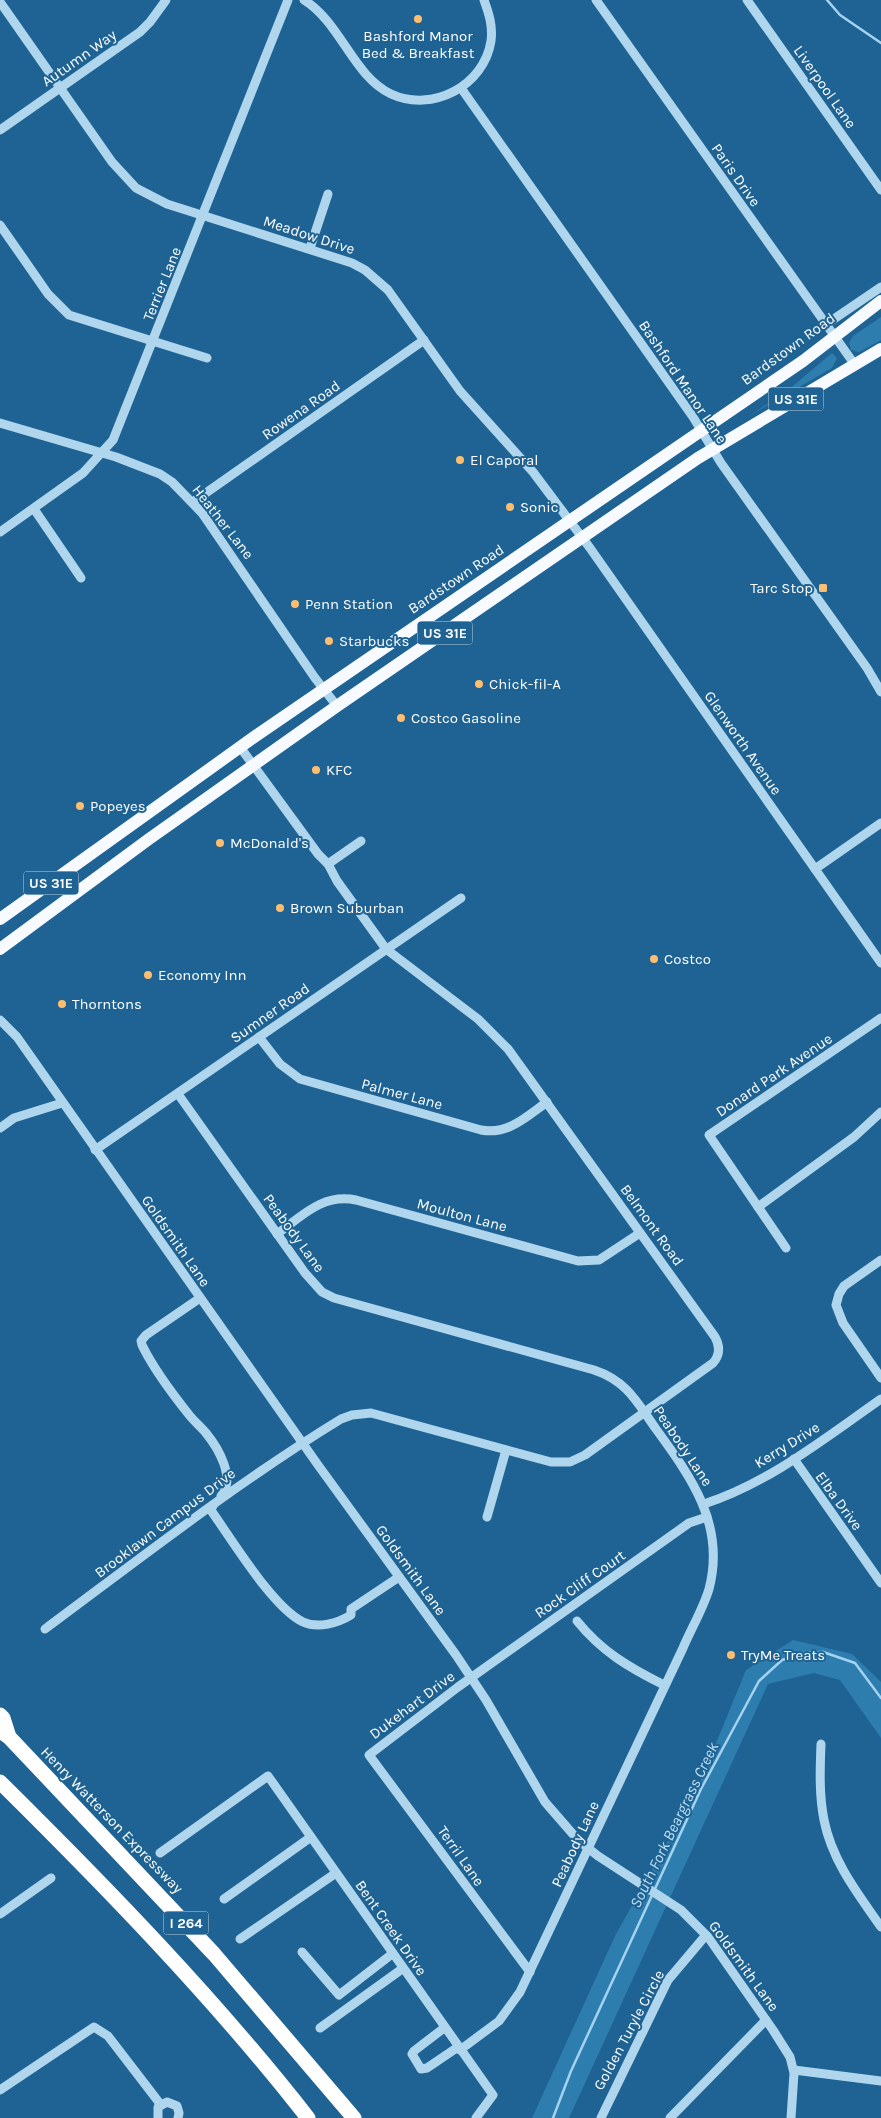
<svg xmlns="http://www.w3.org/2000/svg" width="881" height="2118" viewBox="0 0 881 2118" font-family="Karla,sans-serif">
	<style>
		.green { fill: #2e7daf }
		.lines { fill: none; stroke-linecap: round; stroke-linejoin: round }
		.stream { stroke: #a3d3f0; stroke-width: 2.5 }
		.minor { stroke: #b0d6ee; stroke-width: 9 }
		.major { stroke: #f7fbff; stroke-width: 12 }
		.highway { stroke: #fff; stroke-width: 15 }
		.poi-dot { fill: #fdbe6f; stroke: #1e6393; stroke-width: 2 }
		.labels { text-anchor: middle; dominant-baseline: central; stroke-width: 4; stroke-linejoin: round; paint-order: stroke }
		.shield { fill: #1e6393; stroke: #bcd0df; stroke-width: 1 }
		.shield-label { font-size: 14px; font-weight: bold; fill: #fff }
		.poi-label { font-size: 15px; fill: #fff; stroke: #1e6393; text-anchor: start }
		.street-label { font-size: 15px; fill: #fff; stroke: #1e6393 }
		.water-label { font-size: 16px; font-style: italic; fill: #bcdff5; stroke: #1e6393 }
	</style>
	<rect width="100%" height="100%" fill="#1e6393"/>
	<g class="green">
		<polygon points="881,317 881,340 859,352 851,350 849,343 853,336"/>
		<polygon points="832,353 837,358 832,368 751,415 793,386"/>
		<polygon points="793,1640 852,1654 881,1682 881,1738 840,1680 814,1673 768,1684 569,2118 532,2118 615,1936 698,1787 746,1670"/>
	</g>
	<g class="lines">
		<g class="stream">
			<polyline points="827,0 840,15 881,43"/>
			<polyline points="553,2118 571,2071 701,1789 759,1681 782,1660 804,1653 823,1652 855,1663 881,1698"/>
		</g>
		<g class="minor">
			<path d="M304 0C341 23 353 76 391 94 432 113 484 86 491 41 493 26 489 14 484 0"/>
			<polyline points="596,0 855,365"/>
			<polyline points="747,0 881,190"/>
			<polyline points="0,2 112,162 136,188 167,204 352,263 365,270 388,290 460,391 533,472 590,548 881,963"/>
			<polyline points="461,88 693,417 721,463 867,668 881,692"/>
			<polyline points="0,130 140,32 150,22 166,0"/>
			<polyline points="0,225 48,294 69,315 207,358"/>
			<polyline points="310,248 328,194"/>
			<polyline points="825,325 881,287"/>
			<polyline points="0,423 116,457 160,474 172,482 202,513 315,678 337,706"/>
			<polyline points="193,502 424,340"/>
			<polyline points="34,509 81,578"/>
			<polyline points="0,532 83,473 113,440 288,0"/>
			<polyline points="328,864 361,841"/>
			<polyline points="815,869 881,823"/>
			<polyline points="0,1020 17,1037 318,1465 456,1655 486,1700 545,1802 578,1840 598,1856 681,1910 708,1937 773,2030 790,2057 794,2073 791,2118"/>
			<path d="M259 1037 280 1064 300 1079 481 1130C508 1135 526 1117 547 1102"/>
			<path d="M178 1094 305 1273 322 1292 334 1298 594 1370C627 1381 637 1402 656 1429 691 1477 726 1525 709 1589 703 1609 691 1629 683 1648L520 1992 499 2021 460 2050"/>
			<polyline points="0,1128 14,1118 62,1103"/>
			<polyline points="95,1150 461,898"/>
			<polyline points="758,1207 854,1137 881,1112"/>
			<path d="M277 1234C302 1216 323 1193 356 1200L578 1261 599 1260 640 1233"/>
			<polyline points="786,1248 709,1135 881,1018"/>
			<polyline points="881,1260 844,1286 839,1294 836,1305 843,1323 881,1378"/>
			<path d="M200 1298 146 1335 141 1341 142 1345C153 1368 174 1396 190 1416 195 1422 201 1427 206 1433 219 1449 236 1479 221 1496"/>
			<polyline points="794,1459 881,1583"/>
			<path d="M704 1504C769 1483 825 1438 881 1399"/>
			<path d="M213 1506 210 1509C231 1538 272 1607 303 1622 318 1629 338 1623 351 1615V1609L399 1577"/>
			<polyline points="487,1517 506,1450"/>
			<path d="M577 1621C602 1652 630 1668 664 1685"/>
			<path d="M45 1629C142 1557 238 1482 341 1419L352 1415 371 1413 551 1462H570L585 1455 713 1363C720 1355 720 1346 715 1337L508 1049 478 1019 386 949 337 881 328 864 318 854 240 747"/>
			<path d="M821 1744C820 1769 819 1795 824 1820 832 1861 858 1894 881 1927"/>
			<polyline points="160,1853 268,1776 493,2095 476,2118"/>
			<polyline points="224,1899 311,1837"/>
			<polyline points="0,1914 51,1878"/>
			<polyline points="240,1939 336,1873"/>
			<polyline points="302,1952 339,1995 392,1954"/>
			<polyline points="530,1972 369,1755 458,1687 689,1523 707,1517"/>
			<polyline points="320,2028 402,1969"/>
			<polyline points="444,2028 414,2051 412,2054 421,2069 427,2068 458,2047"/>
			<polyline points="794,2070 881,2081"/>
			<polyline points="0,2090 94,2027 108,2036 161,2105"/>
			<polyline points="158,2118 158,2107 167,2102 177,2106 179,2113 178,2118"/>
			<polyline points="601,2118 668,1980 706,1935"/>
			<polyline points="670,2118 766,2020"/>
		</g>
		<g class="major">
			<polyline points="0,919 257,735 803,361 881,301"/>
			<polyline points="0,949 149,839 337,706 698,458 881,349"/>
		</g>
		<g class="highway">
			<polyline points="0,1715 3,1718 9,1737"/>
			<polyline points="0,1731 9,1737 214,1954 354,2118"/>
			<path d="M0 1782C108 1889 214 1998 308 2118"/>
		</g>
	</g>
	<g class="poi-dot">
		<circle cx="418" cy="19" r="5"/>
		<circle cx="460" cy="460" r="5"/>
		<circle cx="510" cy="507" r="5"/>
		<rect x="818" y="583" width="10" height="10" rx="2.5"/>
		<circle cx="295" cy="604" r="5"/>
		<circle cx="329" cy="641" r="5"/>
		<circle cx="479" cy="684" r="5"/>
		<circle cx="401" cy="718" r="5"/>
		<circle cx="316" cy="770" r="5"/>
		<circle cx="80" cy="806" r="5"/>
		<circle cx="220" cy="843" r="5"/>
		<circle cx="280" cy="908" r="5"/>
		<circle cx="654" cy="959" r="5"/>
		<circle cx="148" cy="975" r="5"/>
		<circle cx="62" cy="1004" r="5"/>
		<circle cx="731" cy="1655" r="5"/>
	</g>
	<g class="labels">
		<g class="shield">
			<rect x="768.5" y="387.5" width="55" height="23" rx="4"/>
			<rect x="417.5" y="621.5" width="55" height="23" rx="4"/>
			<rect x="23.5" y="871.5" width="55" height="23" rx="4"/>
			<rect x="163.5" y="1911.5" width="45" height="23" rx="4"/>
		</g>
		<g class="shield-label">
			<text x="796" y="399">US 31E</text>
			<text x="445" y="633">US 31E</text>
			<text x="51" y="883">US 31E</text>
			<text x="186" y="1923">I 264</text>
		</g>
		<g class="poi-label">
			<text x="418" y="36" text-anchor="middle">Bashford Manor<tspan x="418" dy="17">Bed &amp; Breakfast</tspan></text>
			<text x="470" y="460">El Caporal</text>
			<text x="520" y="507">Sonic</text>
			<text x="813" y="588" text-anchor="end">Tarc Stop</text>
			<text x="305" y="604">Penn Station</text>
			<text x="339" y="641">Starbucks</text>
			<text x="489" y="684">Chick-fil-A</text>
			<text x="411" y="718">Costco Gasoline</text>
			<text x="326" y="770">KFC</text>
			<text x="90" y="806">Popeyes</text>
			<text x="230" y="843">McDonald's</text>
			<text x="290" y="908">Brown Suburban</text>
			<text x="664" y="959">Costco</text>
			<text x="158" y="975">Economy Inn</text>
			<text x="72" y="1004">Thorntons</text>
			<text x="741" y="1655">TryMe Treats</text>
		</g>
		<g class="street-label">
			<text transform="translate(79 58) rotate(-35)">Autumn Way</text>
			<text transform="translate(825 87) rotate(55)">Liverpool Lane</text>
			<text transform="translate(736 175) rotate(55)">Paris Drive</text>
			<text transform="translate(309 235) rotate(18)">Meadow Drive</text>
			<text transform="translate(162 284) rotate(-68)">Terrier Lane</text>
			<text transform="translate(788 349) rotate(-36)">Bardstown Road</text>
			<text transform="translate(683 382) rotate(56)">Bashford Manor Lane</text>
			<text transform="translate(301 410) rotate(-35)">Rowena Road</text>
			<text transform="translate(223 522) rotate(52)">Heather Lane</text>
			<text transform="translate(456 579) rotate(-34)">Bardstown Road</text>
			<text transform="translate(743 743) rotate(55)">Glenworth Avenue</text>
			<text transform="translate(270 1013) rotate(-35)">Sumner Road</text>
			<text transform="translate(774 1075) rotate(-34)">Donard Park Avenue</text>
			<text transform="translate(402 1094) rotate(15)">Palmer Lane</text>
			<text transform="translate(462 1215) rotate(15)">Moulton Lane</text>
			<text transform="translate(652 1225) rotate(54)">Belmont Road</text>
			<text transform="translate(294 1233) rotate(54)">Peabody Lane</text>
			<text transform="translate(176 1241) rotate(55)">Goldsmith Lane</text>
			<text transform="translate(787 1445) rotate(-32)">Kerry Drive</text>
			<text transform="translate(683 1446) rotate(56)">Peabody Lane</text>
			<text transform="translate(839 1501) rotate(54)">Elba Drive</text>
			<text transform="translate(165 1523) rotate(-37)">Brooklawn Campus Drive</text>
			<text transform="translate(411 1570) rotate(54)">Goldsmith Lane</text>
			<text transform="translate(580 1584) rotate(-35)">Rock Cliff Court</text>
			<text transform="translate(412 1705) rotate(-37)">Dukehart Drive</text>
			<text transform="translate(112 1820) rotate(46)">Henry Watterson Expressway</text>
			<text transform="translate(575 1844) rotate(-65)">Peabody Lane</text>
			<text transform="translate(461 1856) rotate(55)">Terril Lane</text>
			<text transform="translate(391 1928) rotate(55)">Bent Creek Drive</text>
			<text transform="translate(744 1966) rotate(54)">Goldsmith Lane</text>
			<text transform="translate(629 2030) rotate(-62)">Golden Turyle Circle</text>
		</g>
		<g class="water-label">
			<text transform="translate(674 1825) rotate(-64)">South Fork Beargrass Creek</text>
		</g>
	</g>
</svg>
